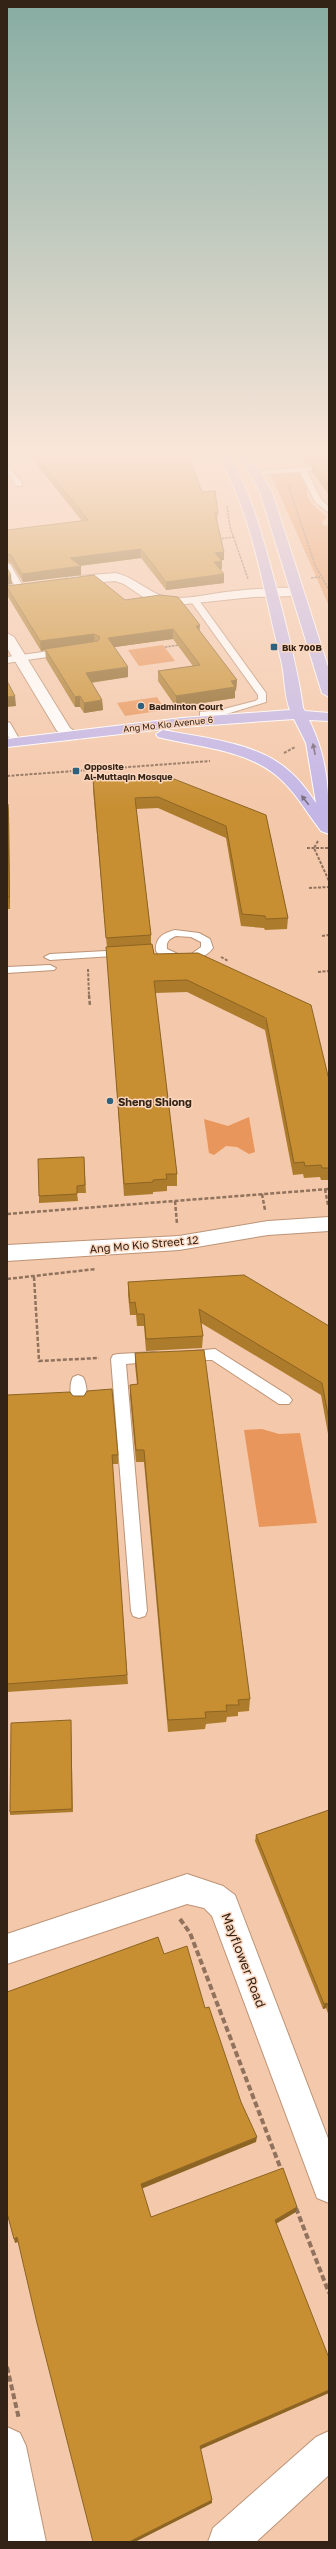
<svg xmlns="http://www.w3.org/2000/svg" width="336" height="2549" viewBox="0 0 336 2549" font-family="'Golos Text',sans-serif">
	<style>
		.green { fill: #e8965b }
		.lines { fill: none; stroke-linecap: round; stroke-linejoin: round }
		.service-casing { stroke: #bd9376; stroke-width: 2 }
		.minor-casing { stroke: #bd9376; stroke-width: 2 }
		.primary-casing { stroke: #fff; stroke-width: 2 }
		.path-far3 { stroke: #90725d; stroke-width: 1.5; stroke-dasharray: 2.5 1; stroke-linecap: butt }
		.path-far2 { stroke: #90725d; stroke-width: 2; stroke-dasharray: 3 1.5; stroke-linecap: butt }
		.path-far1 { stroke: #90725d; stroke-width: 2.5; stroke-dasharray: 4 2; stroke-linecap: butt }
		.path { stroke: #90725d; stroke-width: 4; stroke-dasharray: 6 3; stroke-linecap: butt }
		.service { fill: #fff; fill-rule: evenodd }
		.minor { fill: #fff; fill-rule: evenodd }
		.primary { fill: #c3b6e6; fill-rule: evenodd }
		.path-bridge { stroke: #90725d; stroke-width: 1.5; stroke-dasharray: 2.5 1; stroke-linecap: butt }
		.wall { fill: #ac7b2b }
		.shaded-wall { fill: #8c6423 }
		.building { fill: #c88f32; stroke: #8c6423 }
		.oneway { fill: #7b6c7e }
		.poi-dot { fill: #2e617e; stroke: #fbd7bf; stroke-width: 1.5 }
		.labels { text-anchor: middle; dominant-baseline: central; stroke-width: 3; stroke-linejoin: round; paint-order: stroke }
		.far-poi-label { font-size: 9px; font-weight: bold; fill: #332216; stroke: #fbd7bf; text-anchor: start }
		.far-street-label { font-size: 9px; fill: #332216; stroke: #fbd7bf }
		.poi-label { font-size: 11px; font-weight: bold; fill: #332216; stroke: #fbd7bf; text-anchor: start }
		.street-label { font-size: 11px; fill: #332216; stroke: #fbd7bf }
		.near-street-label { font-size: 13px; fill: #332216; stroke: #fbd7bf }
	</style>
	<rect width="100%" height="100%" fill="#f4c8aa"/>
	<g class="green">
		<polygon points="300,472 307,484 307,495 312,504 327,517 322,522 323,525 329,526 329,606 271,475"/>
		<polygon points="163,645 175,661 139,666 128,650"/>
		<polygon points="157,697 165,710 125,716 117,703"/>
		<polygon points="249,1117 255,1152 249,1154 237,1147 226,1146 214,1155 209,1153 204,1119 228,1126"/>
		<polygon points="262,1429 279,1434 300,1433 317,1523 259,1527 244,1430"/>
	</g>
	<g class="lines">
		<defs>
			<g id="service">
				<polygon points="7,465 22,482 22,486 16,486 7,472"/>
				<polygon points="329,465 329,469 307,471 321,499 329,507 329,513 315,502 300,472 256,475 252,473 256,471"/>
				<polygon points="7,564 10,564 24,588 23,590 16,588 7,573"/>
				<polygon points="192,599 198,599 266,693 266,702 220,716 200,716 200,712 220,710 255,701 258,699 258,695 192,603"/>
				<polygon points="64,649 68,652 67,654 7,663 7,657"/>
				<polygon points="7,722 10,723 21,742 19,744 11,742 7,734"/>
				<path d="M175 930 199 933 210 939 213 948C201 964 169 969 156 951 155 938 163 933 175 930ZM176 936 191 937 201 942V947L190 955H180L167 949C166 941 169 939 176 936Z"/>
				<polygon points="125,950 129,951 129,955 50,960 44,957 50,954"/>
				<polygon points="50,965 56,968 54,970 7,973 7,967"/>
				<polygon points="215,1349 289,1396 292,1400 289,1404 279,1404 212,1360 182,1360 180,1356 182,1352"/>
				<polygon points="154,1352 159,1353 161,1357 159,1361 126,1364 147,1611 145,1616 139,1618 133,1616 131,1611 111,1359 113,1355 118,1354"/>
				<path d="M78 1375 83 1377C87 1384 88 1397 84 1404H74C70 1397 69 1384 73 1377Z"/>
			</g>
			<g id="minor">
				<path d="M116 573C134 578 141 586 157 594 175 603 207 594 226 592 239 591 298 583 304 592L298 596 253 597 176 605 149 601 124 584 115 581 68 585 62 581 68 577Z"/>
				<polygon points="7,633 14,637 70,728 82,736 80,739 70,739 57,731 7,648"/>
				<polygon points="329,1217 329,1231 268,1235 179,1250 7,1261 7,1245 179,1236 268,1221"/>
				<polygon points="187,1874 223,1886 235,1895 329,2141 329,2203 317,2198 212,1916 204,1908 187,1904 7,1964 7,1934"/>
				<polygon points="7,2427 20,2433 26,2446 46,2542 8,2542"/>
				<polygon points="329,2431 329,2475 256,2542 208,2542 213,2528 316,2437"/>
			</g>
			<g id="primary">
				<path d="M216 451H227C254 497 265 546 279 598 288 634 298 670 303 708L305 711 329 713V721L309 720C328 758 329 792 329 834L321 831C307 813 295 791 277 776 245 749 197 747 158 737L156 734 163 730C203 738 256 742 288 770 299 779 308 791 316 803L306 743 294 719 182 727 7 747V739L182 718 290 710C284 696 285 675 281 660 263 589 253 514 216 451Z"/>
				<polygon points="236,451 247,451 272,492 329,670 329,697 322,693 260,492"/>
			</g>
		</defs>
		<use href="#service" class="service-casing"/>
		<use href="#minor" class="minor-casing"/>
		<use href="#primary" class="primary-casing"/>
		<g class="path-far3">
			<polyline points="263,451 269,458"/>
			<polyline points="270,451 275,457"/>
			<polyline points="280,451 284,457"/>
			<polyline points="288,485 315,565 329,590"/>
			<polyline points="227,506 230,527 248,579"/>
			<polyline points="218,539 234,537"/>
			<polyline points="311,578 320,577"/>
			<polyline points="165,647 180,645"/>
		</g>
		<g class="path-far2">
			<polyline points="284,753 295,747"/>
			<polyline points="7,776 210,761"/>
			<polyline points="318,841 314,848 329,881"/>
			<polyline points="307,848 329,848"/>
			<polyline points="309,888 329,887"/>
			<polyline points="322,936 329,935"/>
			<polyline points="221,957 228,961"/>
			<polyline points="88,969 89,996"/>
			<polyline points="318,972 329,971"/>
		</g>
		<g class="path-far1">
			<polyline points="89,995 90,1006"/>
			<polyline points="325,1189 328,1205"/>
			<polyline points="262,1194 265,1210"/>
			<polyline points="175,1201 177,1224"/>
			<polyline points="7,1214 329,1189"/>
			<polyline points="34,1277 39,1361 99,1358"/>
			<polyline points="7,1279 96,1269"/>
		</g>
		<g class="path">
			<polyline points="180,1919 190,1933 282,2172"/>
			<polyline points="296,2208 329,2293"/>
			<polyline points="7,2367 19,2419"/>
		</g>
		<use href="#service" class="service"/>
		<use href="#minor" class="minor"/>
		<use href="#primary" class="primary"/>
		<polyline class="path-bridge" points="211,458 277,453"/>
	</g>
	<g class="wall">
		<polygon points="26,451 183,451 202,492 218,513 217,521 224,552 224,560 222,560 222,569 220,569 224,574 224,583 166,590 141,558 80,566 81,575 23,582 11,563 7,562 7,530 82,521"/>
		<polygon points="296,451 329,451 329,495 312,472 312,465 307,465"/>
		<polygon points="7,586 125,600 199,631 237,680 236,690 235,691 235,698 176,707 158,681 158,671 193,666 173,639 114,647 128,667 128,677 91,683 102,700 103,710 84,713 80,707 75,707 46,659 45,650 41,651 7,595"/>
		<polygon points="93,779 266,815 288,918 287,929 265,930 264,928 241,926 226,838 158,808 136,809 151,935 151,944 154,954 198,953 329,1080 329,1180 321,1180 320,1177 304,1178 303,1174 293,1175 265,1030 187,992 155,993 177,1174 177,1186 167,1186 167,1191 153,1192 153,1194 124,1196 107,948 93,790"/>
		<polygon points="7,804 8,804 9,815 10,909 7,909"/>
		<polygon points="84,1157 86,1193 77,1193 78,1201 39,1203 39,1196"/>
		<polygon points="128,1282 329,1326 329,1439 321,1395 201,1323 203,1336 202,1348 146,1351 144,1326 137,1326 136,1315 130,1315 128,1295"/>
		<polygon points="135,1353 250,1699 249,1711 238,1712 238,1716 227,1717 226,1722 206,1724 205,1729 168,1732 144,1462 136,1462 130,1397 130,1385 137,1384 135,1365"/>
		<polygon points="7,1395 73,1396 118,1455 118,1464 112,1464 128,1684 7,1692"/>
		<polygon points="71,1720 73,1812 10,1815 10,1812"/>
		<polygon points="329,1810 329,2016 326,2008 323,2009 255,1841 256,1835"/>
	</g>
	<g class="shaded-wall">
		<polygon points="141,549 141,558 70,567 70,558"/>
		<polygon points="224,552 224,560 215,561 215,553"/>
		<polygon points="222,561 222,569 214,570 214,562"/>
		<polygon points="81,566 81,575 23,582 22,574"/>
		<polygon points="224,574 224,583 166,590 166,582"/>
		<polygon points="11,575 12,584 7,585 7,576"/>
		<polygon points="200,625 199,635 196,626"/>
		<polygon points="173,629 173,639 108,648 108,638"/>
		<polygon points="94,634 95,644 45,649 45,650 41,651 40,641"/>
		<polygon points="128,667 128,677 86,683 86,673"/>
		<polygon points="237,680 236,690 235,691 235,698 176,707 176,696 231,681"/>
		<polygon points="15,696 16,706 7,707 7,697"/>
		<polygon points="80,696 80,707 75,707 75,697"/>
		<polygon points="102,700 103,710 84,713 84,703"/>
		<polygon points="8,804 9,815 10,909 9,897"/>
		<polygon points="327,2003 326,2008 323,2009 324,2004"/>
		<polygon points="257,2137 256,2142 141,2189 141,2184"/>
		<polygon points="297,2207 296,2212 274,2225 275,2220"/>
		<polygon points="17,2237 18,2242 15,2243 14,2239"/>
		<polygon points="329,2390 329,2393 199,2450 200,2446"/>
		<polygon points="212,2500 212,2503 135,2542 129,2542"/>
	</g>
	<g class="building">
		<polygon points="32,451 183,451 190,460 202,492 215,491 218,513 215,513 224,552 215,553 222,561 214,562 224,574 166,582 141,549 70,558 81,566 22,574 11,555 7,554 7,530 88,520"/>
		<polygon points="303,451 329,451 329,455 307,456"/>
		<polygon points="329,462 329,485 312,463"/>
		<polygon points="7,568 11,575 7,576"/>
		<polygon points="94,575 125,600 160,595 178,597 200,625 196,626 237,680 231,681 235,687 176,696 158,671 200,665 173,629 108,638 128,667 86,673 102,700 84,703 80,696 75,697 45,649 98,641 100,637 94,634 40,641 7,587 7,586"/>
		<polygon points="7,681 15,696 7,697"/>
		<polygon points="169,777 266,815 288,918 266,919 265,916 242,914 226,826 158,797 135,798 151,935 106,938 93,779"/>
		<polygon points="7,804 8,804 9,897 7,897"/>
		<polygon points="152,944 154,954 198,953 311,1005 329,1080 329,1168 322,1168 321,1165 305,1166 304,1162 294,1163 266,1018 187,980 154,981 177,1174 166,1174 167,1179 153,1180 153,1182 124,1184 106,947"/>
		<polygon points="84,1157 85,1185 77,1186 77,1194 39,1196 38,1159"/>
		<polygon points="244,1275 329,1326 329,1420 322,1383 199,1309 203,1336 146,1339 144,1314 137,1314 135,1302 130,1303 128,1282"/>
		<polygon points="204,1350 250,1699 238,1700 239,1705 226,1705 227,1711 205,1712 206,1718 168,1720 144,1450 136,1450 130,1385 138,1384 135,1353"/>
		<polygon points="112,1389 118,1455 112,1455 127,1675 7,1684 7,1395 70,1392 73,1396 84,1396 87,1391"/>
		<polygon points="71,1720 72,1809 10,1812 11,1723"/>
		<polygon points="329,1810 329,2008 327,2003 324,2004 256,1835"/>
		<polygon points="158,1937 164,1954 187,1946 205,2008 209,2007 241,2102 257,2137 141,2184 151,2217 283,2168 297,2207 275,2220 329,2358 329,2390 200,2446 212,2500 129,2542 93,2542 37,2323 17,2237 14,2239 7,2213 7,1992"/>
	</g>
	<defs><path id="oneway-solid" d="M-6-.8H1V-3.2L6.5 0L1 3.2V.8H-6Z"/></defs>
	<g class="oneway">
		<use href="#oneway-solid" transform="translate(314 749) rotate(-102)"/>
		<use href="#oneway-solid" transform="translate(305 800) rotate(-128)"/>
	</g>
	<linearGradient id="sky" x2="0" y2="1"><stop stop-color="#86aca2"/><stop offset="0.56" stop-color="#fae6d9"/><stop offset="1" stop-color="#fae6d9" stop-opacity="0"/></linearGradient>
	<rect width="336" height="808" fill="url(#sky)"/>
	<g class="poi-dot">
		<rect x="270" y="643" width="8" height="8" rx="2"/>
		<circle cx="141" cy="706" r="4"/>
		<rect x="72" y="767" width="8" height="8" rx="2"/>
		<circle cx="110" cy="1101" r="4"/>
	</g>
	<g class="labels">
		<g class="far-poi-label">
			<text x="282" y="647">Blk 700B</text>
			<text x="149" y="706">Badminton Court</text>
			<text x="84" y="766">Opposite<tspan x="84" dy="10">Al-Muttaqin Mosque</tspan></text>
		</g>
		<g class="far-street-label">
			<text transform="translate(168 724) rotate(-6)">Ang Mo Kio Avenue 6</text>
		</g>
		<g class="poi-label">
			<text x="118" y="1101">Sheng Shiong</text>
		</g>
		<g class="street-label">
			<text transform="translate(144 1244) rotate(-5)">Ang Mo Kio Street 12</text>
		</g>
		<g class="near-street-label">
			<text transform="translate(244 1960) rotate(69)">Mayflower Road</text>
		</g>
	</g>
	<rect width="336" height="2549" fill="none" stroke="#332216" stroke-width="16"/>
</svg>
